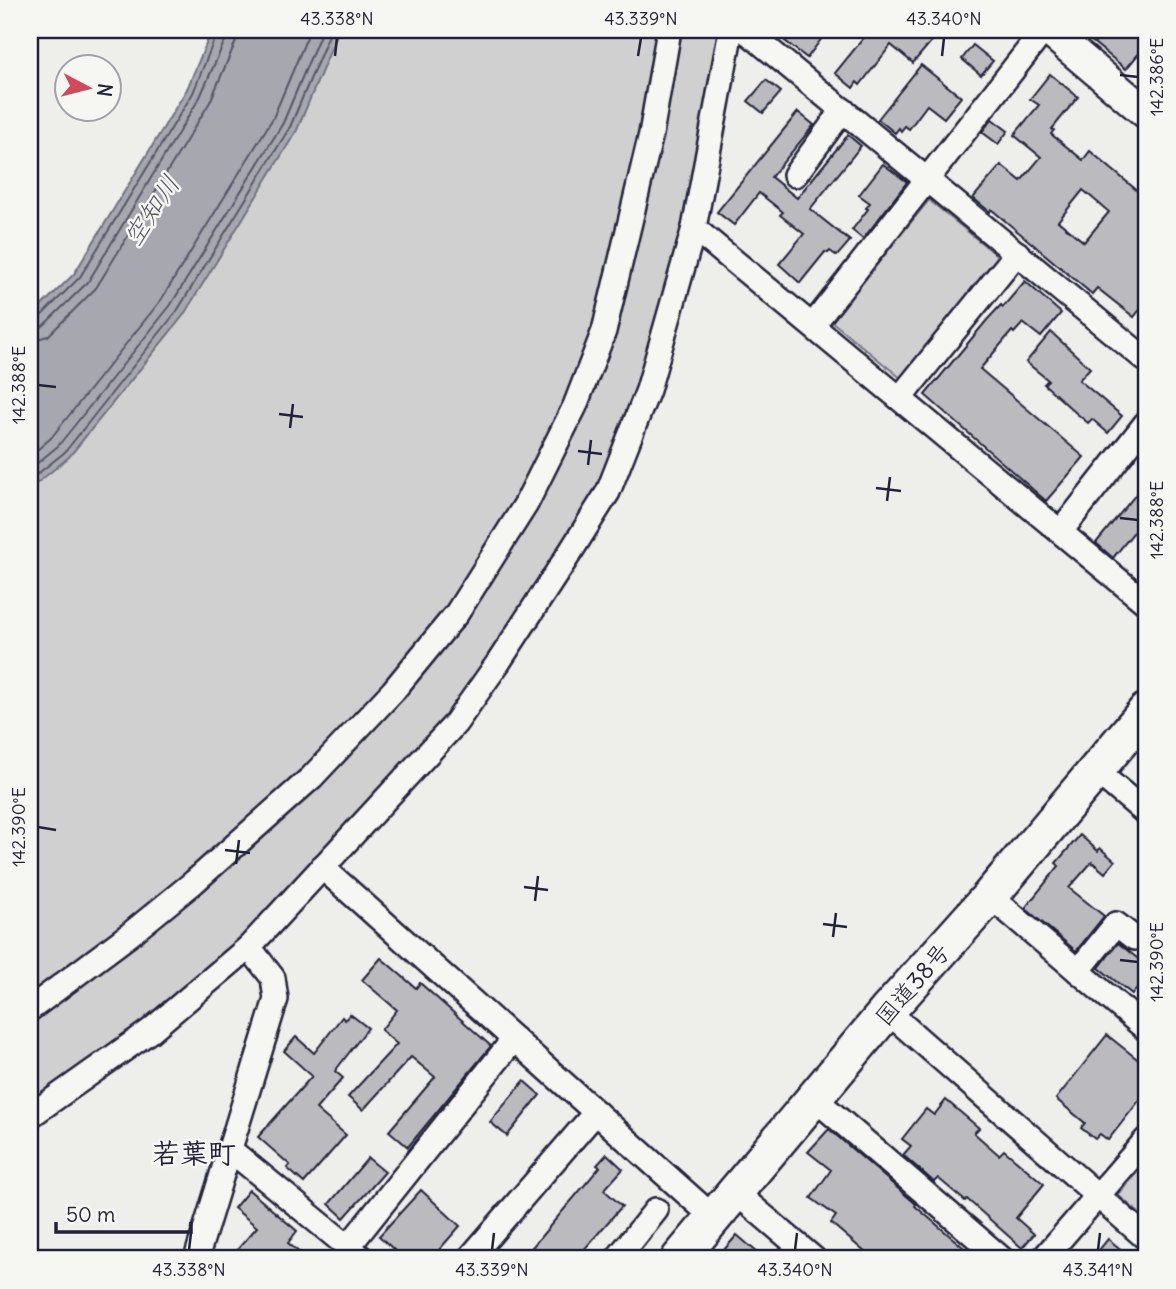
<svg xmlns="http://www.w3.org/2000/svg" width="1176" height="1289" viewBox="0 0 1176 1289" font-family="Delius,'Klee One',sans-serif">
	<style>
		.green { fill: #d0d0d1; stroke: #797986; stroke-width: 2 }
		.water { fill: #a7a7af; stroke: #727281; stroke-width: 2 }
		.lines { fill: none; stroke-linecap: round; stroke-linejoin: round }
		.shore { stroke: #575769; stroke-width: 2 }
		.building { fill: #bbbbbf; stroke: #22223b; stroke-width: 2; fill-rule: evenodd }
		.minor-casing { stroke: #22223b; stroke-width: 28 }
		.major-casing { stroke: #22223b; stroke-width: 35 }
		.highway-casing { stroke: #22223b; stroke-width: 40 }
		.minor { stroke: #f6f6f2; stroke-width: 23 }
		.major { stroke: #f6f6f2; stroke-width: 30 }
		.highway { stroke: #f6f6f2; stroke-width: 35 }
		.ticks { fill: none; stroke: #22223b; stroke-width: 2.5 }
		.labels { text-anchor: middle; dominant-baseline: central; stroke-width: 5; stroke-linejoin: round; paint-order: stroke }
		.street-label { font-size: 24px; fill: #22223b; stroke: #f6f6f2 }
		.water-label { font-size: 26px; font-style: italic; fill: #575769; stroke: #f6f6f2 }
		.quarter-label { font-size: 28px; font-weight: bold; fill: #22223b; stroke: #f6f6f2 }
		.neatline { fill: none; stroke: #22223b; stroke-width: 2.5 }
		.ticks-label { font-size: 18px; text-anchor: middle; fill: #22223b }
	</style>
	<rect width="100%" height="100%" fill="#eeeeeb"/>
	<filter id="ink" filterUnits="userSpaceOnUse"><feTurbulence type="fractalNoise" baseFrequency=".0143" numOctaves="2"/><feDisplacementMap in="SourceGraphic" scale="14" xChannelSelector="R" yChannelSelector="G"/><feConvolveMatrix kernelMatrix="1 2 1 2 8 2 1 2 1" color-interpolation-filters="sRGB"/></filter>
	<g filter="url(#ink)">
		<g class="green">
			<polygon points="328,30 731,30 694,228 608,492 498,663 249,947 30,1116 30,476"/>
			<polygon points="929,200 1000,258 902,379 831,321"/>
			<polygon points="1146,1161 1146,1219 1118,1195"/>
		</g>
		<polygon class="water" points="212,30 339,30 297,130 183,316 69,457 30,489 30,317 74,274 187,89"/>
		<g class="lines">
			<g class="shore">
				<polyline points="30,322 37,320 80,277 193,93 218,30"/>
				<polyline points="30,331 43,326 88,282 200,97 226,38 227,30"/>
				<polyline points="30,341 48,336 96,288 210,102 236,41 237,30"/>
				<polyline points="30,456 51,438 161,300 273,118 310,30"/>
				<polyline points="30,469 58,446 170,306 283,123 322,30"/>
				<polyline points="30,480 65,452 177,311 290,127 331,30"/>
			</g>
		</g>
		<g class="building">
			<polygon points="794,30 828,30 807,58 785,41"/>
			<polygon points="870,30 941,30 913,63 891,45 860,85 857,82 853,88 835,73"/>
			<polygon points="1078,30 1110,30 1120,38 1127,30 1146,30 1146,45 1126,69"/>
			<polygon points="973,45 993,61 981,75 962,59"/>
			<polygon points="921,65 961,97 944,118 927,105 909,129 905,126 901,131 899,128 895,133 878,119"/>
			<path d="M1050 74 1078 97 1052 129 1054 130 1051 134 1083 160 1090 151 1146 198V302L1134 317 1097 288 1092 294 991 209 990 212 973 198 1001 165 1021 181 1041 157 1014 135 1039 105 1030 99ZM1083 190 1109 212 1084 242 1058 221Z"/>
			<polygon points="766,80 781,92 763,113 748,101"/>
			<polygon points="798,112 814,125 771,177 797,198 848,135 861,146 810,209 850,241 837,256 830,251 828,253 825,252 800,283 779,264 804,234 780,215 783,212 759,193 734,225 717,212"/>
			<polygon points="992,119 1008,131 998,144 982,132"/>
			<polygon points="883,164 907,182 863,239 852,230 868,209 866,208 870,203 859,195"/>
			<polygon points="1025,281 1061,313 1041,337 1023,323 1014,333 1012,331 980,369 1084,457 1046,501 925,395 987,320 1001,305 1003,307"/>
			<polygon points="1051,332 1090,368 1079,380 1122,416 1108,433 1092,419 1088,423 1076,413 1044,384 1048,380 1026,362"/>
			<polygon points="1146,482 1146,517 1113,558 1096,543"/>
			<polygon points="1080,835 1098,851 1100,848 1115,861 1105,873 1092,862 1069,888 1104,916 1076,951 1025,908 1059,866 1056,863"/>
			<polygon points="1118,943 1146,965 1146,977 1132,994 1099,968"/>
			<polygon points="381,958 416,988 420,983 491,1046 408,1147 389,1131 435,1077 411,1057 363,1110 348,1097 397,1044 381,1030 397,1010 362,980"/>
			<polygon points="350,1014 368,1028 335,1071 343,1078 316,1109 346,1135 304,1183 287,1168 290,1165 258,1137 312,1076 284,1051 296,1037 314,1053 342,1017 345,1020"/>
			<polygon points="1107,1035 1146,1066 1146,1092 1108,1140 1100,1134 1095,1139 1081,1128 1085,1123 1056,1099"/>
			<polygon points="524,1081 540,1095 507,1136 490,1122"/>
			<polygon points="946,1100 979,1128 974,1133 999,1155 1004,1150 1044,1184 1016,1218 1034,1234 1022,1248 967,1199 965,1201 938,1178 934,1182 903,1155 911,1146 902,1139 926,1109 934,1115"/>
			<polygon points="829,1129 916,1204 915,1206 977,1259 873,1259 831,1223 836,1216 811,1198 831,1170 808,1152"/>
			<polygon points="607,1154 623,1169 604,1190 622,1206 576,1259 522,1259 600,1167 597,1165"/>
			<polygon points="368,1158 385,1172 344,1218 329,1204"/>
			<polygon points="249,1190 297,1231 288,1243 307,1259 247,1259 237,1250 257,1227 234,1208"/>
			<polygon points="421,1190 460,1226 431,1259 404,1259 379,1236"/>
			<polygon points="737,1235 765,1259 716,1259"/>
			<polygon points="1108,1239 1133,1259 1092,1259"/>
		</g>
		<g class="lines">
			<defs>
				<g id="minor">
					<polyline points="745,30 1146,360"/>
					<polyline points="795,175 843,110"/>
					<polyline points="694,228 1146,603"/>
					<polyline points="813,325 1044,30"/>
					<polyline points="900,398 1017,253"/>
					<polyline points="1061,531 1146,423"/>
					<polyline points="1095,770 1146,813"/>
					<polyline points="322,867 714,1218"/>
					<polyline points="990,896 1146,1029"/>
					<polyline points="1078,971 1116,924 1134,938"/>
					<polyline points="30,1009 129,935 194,882 312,777 393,691 457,613 526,504 575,406 604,331 651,134 669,30"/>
					<polyline points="887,1011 1146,1238"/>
					<polyline points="814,1098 1002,1259"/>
					<polyline points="30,1116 150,1031 249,947 455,724 498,663 571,551 608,492 648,390 694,228 731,30"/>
					<polyline points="229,1149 363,1259"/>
					<polyline points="735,1192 814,1259"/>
					<polyline points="348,1247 514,1039"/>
					<polyline points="196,1259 276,999 273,978 249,947"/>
					<polyline points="469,1259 596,1112"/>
					<polyline points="617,1259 656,1210"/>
					<polyline points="1043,1259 1146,1140"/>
				</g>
				<polyline id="major" points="1048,30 1146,113"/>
				<polyline id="highway" points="679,1259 887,1011 990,896 1146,711"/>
			</defs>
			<use href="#minor" class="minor-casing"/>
			<use href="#major" class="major-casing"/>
			<use href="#highway" class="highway-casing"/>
			<use href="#minor" class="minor"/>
			<use href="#major" class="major"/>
			<use href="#highway" class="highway"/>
		</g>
	</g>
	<path class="ticks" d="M335 56 337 38M638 56 641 38M942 56 944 38M1120 75 1138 77M38 385 56 387M279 414 303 417M290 428 293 404M578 451 602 454M588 465 591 440M876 488 901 491M887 501 890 477M1120 518 1138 520M38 827 56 830M225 850 250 853M236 864 239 840M524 887 548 890M535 901 538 876M823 924 847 927M833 937 836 913M1120 960 1138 962M189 1250 191 1233M492 1250 494 1233M795 1250 797 1233M1098 1250 1100 1233"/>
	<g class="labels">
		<g class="street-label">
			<text transform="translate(912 984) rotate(-49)">国道38号</text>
		</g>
		<g class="water-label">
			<text transform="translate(151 210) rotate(-56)">空知川</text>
		</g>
		<g class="quarter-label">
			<text x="194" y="1153">若葉町</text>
		</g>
	</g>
	<rect width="1176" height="1289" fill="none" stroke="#f6f6f2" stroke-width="77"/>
	<g transform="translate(88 88) rotate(97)"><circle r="33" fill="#f6f6f2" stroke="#a1a1a9" stroke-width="2"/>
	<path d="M0-5L12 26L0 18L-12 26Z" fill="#d1495b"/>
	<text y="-10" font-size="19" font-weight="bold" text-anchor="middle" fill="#22223b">N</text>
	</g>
	<path d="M56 1222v10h135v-10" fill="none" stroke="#22223b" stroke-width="3.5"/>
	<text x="66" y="1222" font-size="21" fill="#22223b" stroke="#f6f6f2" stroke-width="5" paint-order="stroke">50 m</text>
	<rect x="38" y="38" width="1100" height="1212" class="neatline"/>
	<g class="ticks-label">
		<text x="337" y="25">43.338°N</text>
		<text x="641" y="25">43.339°N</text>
		<text x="944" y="25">43.340°N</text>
		<text transform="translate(1157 77) rotate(-90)" y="6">142.386°E</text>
		<text transform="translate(19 385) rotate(-90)" y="6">142.388°E</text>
		<text transform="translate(1157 520) rotate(-90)" y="6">142.388°E</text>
		<text transform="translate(19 827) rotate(-90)" y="6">142.390°E</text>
		<text transform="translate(1157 962) rotate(-90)" y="6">142.390°E</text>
		<text x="189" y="1276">43.338°N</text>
		<text x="492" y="1276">43.339°N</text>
		<text x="795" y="1276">43.340°N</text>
		<text x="1098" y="1276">43.341°N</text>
	</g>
</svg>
